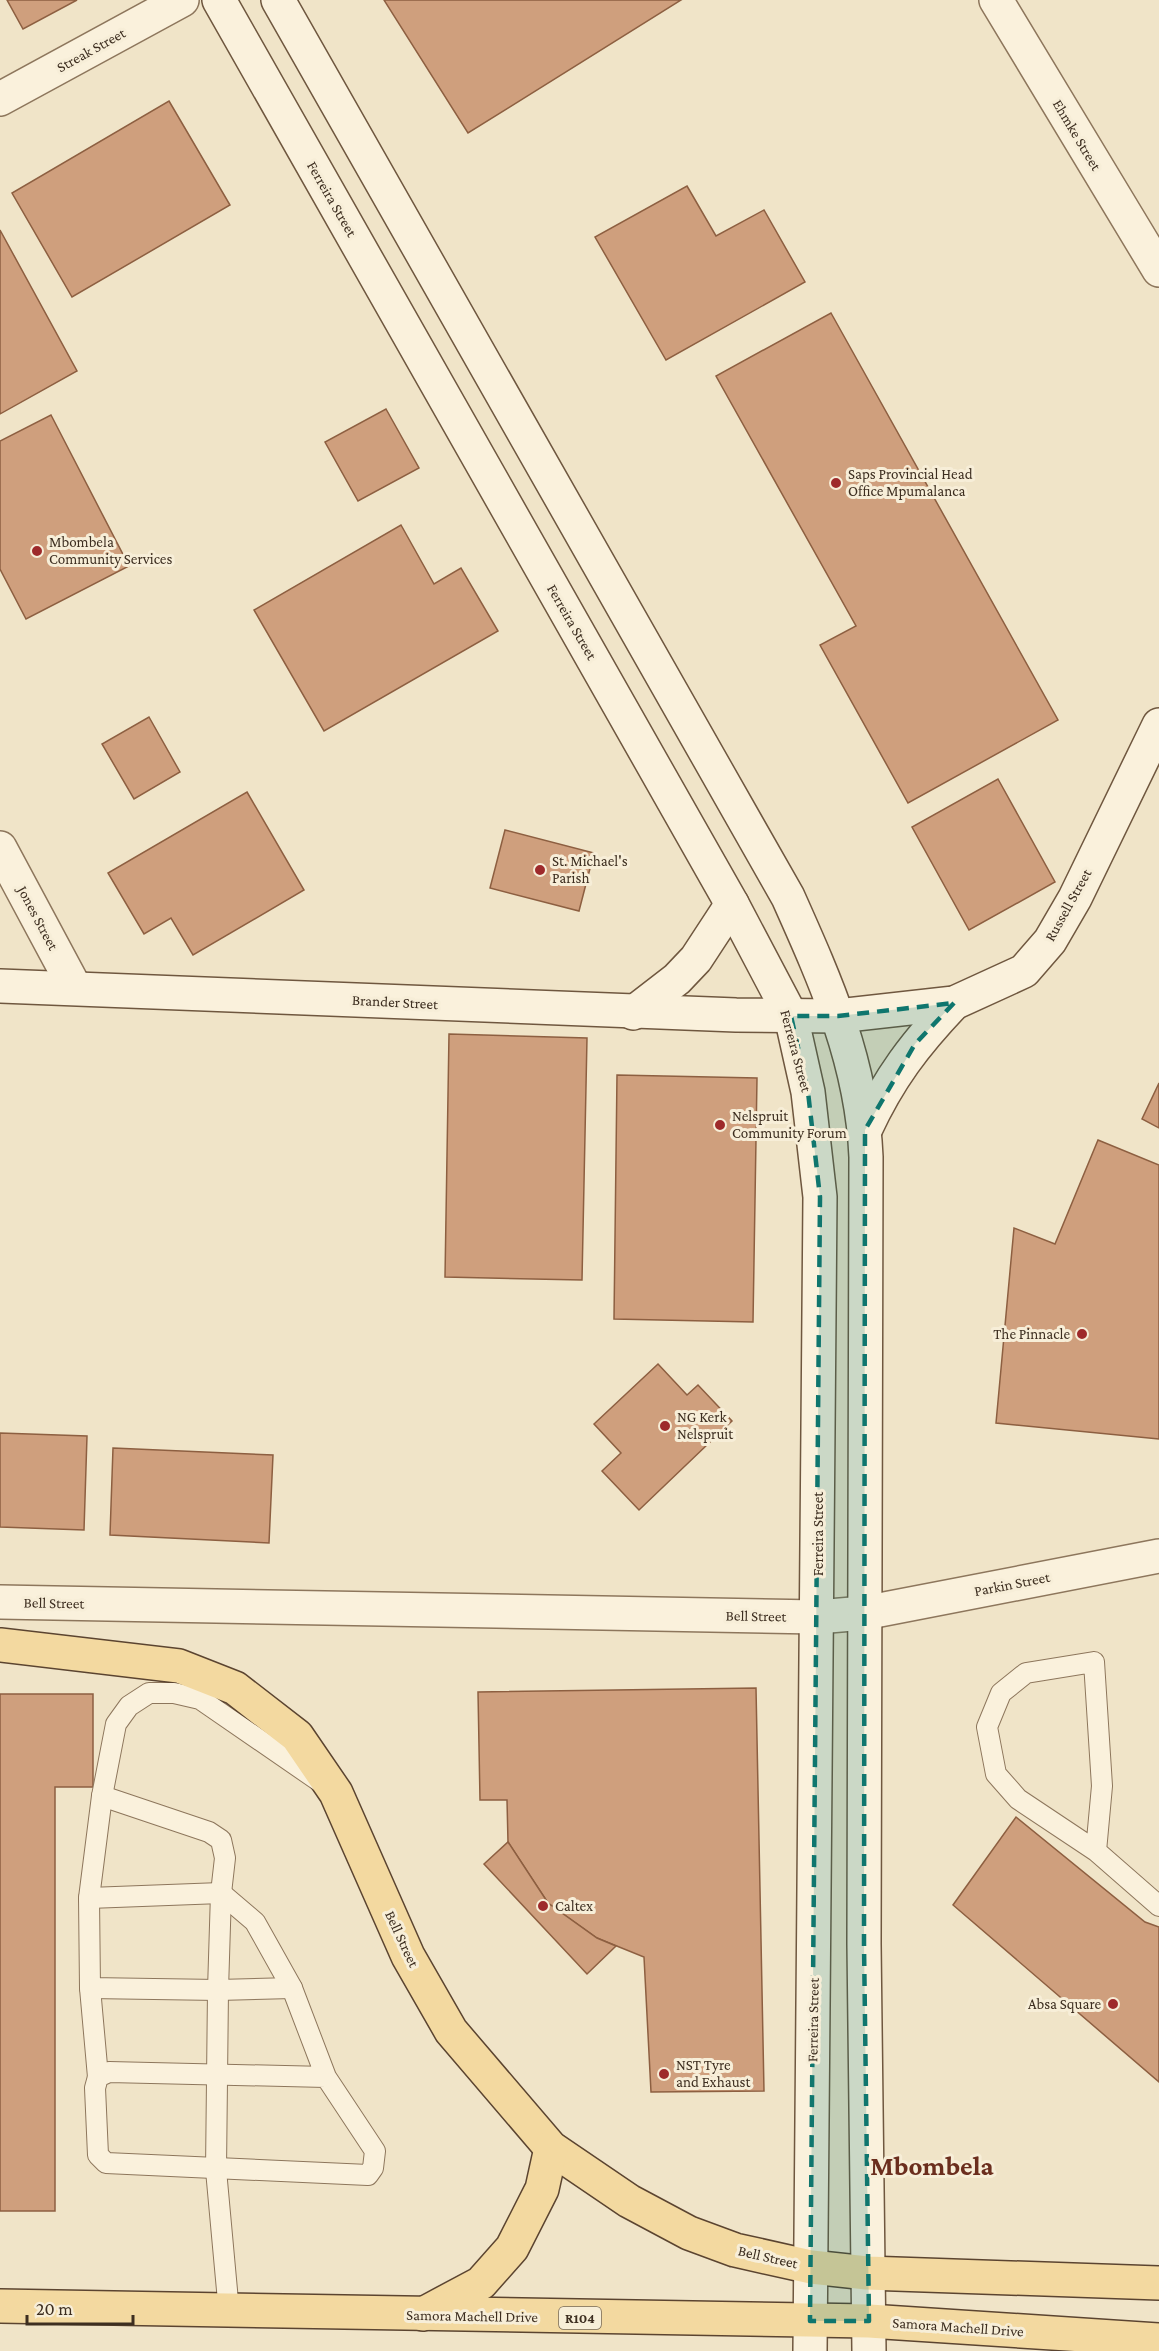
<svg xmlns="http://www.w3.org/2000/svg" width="1159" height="2351" viewBox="0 0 1159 2351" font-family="'Crimson Pro',serif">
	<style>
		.building { fill: #cf9f7d; stroke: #8d5f41; stroke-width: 1.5 }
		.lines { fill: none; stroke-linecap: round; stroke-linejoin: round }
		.lane-casing { stroke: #8d765c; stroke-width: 22 }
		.street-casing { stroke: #8d765c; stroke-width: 36 }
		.secondary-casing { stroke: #6f573f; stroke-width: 36 }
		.primary-casing { stroke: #5b4430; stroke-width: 36 }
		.lane { stroke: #faf1dc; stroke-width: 20 }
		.street { stroke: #faf1dc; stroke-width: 33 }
		.secondary { stroke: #faf1dc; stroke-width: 33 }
		.primary { stroke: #f3d9a0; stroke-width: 33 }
		.marked { fill: #0f766e; fill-opacity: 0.2; stroke: #0f766e; stroke-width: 4.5; stroke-dasharray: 12 8; stroke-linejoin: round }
		.poi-dot { fill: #9e2a2b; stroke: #f7eed8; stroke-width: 2 }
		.labels { text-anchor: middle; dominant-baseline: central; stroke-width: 6; stroke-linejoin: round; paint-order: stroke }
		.shield { fill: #f7eed8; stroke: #756857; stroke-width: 1.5 }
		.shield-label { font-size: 14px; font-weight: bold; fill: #3d2e20 }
		.street-label { font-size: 15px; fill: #3d2e20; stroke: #f7eed8 }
		.poi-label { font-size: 15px; fill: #3d2e20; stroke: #f7eed8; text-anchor: start }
		.town-label { font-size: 27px; font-weight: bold; fill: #6b2e1e; stroke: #f7eed8 }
	</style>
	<rect width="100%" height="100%" fill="#f0e4c8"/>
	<g class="building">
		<polygon points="7,0 77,0 23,29"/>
		<polygon points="384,0 681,0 468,133"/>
		<polygon points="169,101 230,205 72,297 12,193"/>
		<polygon points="687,186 716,236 764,210 805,282 666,360 595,237"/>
		<polygon points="0,230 77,371 0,414"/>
		<polygon points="831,313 1058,720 908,803 820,645 856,626 716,376"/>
		<polygon points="386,409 419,468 358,501 325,442"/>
		<polygon points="51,415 129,566 26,619 0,569 0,441"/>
		<polygon points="401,525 434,584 461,568 498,631 324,731 254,610"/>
		<polygon points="149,717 180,772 134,799 102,744"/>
		<polygon points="998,779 1055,882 969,930 912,827"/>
		<polygon points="247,792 304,890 193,955 171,918 144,934 108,873"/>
		<polygon points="505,830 594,853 579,911 490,888"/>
		<polygon points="449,1034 587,1038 582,1280 445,1277"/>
		<polygon points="617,1075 757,1078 753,1322 614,1319"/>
		<polygon points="1159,1083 1159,1128 1142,1119"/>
		<polygon points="1098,1140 1159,1165 1159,1439 996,1423 1014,1228 1055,1244"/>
		<polygon points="658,1364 687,1395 698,1385 732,1421 639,1510 602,1471 621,1453 594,1424"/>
		<polygon points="0,1433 87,1436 84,1530 0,1527"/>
		<polygon points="113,1448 273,1455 269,1543 110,1535"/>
		<polygon points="756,1688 764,2091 651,2092 644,1957 597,1938 548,1903 508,1842 507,1800 480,1800 478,1692"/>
		<polygon points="0,1694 93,1694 93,1787 55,1787 55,2211 0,2211"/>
		<polygon points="1016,1817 1145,1922 1159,1927 1159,2082 953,1905"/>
		<polygon points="508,1842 548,1903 597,1938 616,1946 587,1974 484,1864"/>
	</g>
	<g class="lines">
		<defs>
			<g id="lane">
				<polyline points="102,1796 209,1832 221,1840 225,1858 221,1893 218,1990 216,2170 229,2312"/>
				<polyline points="1096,1851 1102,1786 1094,1662 1026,1673 1001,1693 987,1727 996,1774 1018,1799 1096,1851 1159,1906"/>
				<polyline points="89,1898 221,1893 255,1922 292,1988 326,2077 375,2151 373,2168 368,2175 106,2163 98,2155 95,2088 98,2077 109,2072 326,2077"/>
				<polyline points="90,1988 98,2077"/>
				<polyline points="292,1988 218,1990 90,1988 89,1898 102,1796 116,1724 129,1706 149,1693 174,1693 200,1699 319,1781"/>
			</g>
			<g id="street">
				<polyline points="996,0 1159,270"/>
				<polyline points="0,99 182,0"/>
				<polyline points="0,848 75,988"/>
				<polyline points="0,1602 817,1617 864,1613 1159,1556"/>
			</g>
			<g id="secondary">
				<polyline points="219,0 732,904 791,1016 808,1092 820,1197 810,2351"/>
				<path d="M278 0 788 897C826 982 862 1062 866 1157L864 1944 869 2351"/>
				<polyline points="0,986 736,1015 838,1016 954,1003 1024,971 1050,941 1075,898 1159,725"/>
				<polyline points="633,1013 677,979 696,959 732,904"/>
				<path d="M865 1130C889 1078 915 1044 954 1003"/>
			</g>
			<g id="primary">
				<polyline points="0,1645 179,1666 235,1688 297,1736 336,1793 408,1956 451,2031 551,2148 629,2201 689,2233 735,2250 811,2267 867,2273 1159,2283"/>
				<polyline points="0,2306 869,2321 1159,2340"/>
				<polyline points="423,2314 481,2283 512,2248 542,2189 551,2148"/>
			</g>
		</defs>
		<use href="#lane" class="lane-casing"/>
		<use href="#street" class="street-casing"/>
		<use href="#secondary" class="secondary-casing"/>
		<use href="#primary" class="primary-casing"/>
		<use href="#lane" class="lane"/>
		<use href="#street" class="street"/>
		<use href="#secondary" class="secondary"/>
		<use href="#primary" class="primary"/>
	</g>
	<path class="marked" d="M954 1003 915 1044 865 1130 864 1944 869 2321H810L820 1197 808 1092 791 1016H838Z"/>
	<g class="poi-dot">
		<circle cx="836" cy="483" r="6"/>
		<circle cx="37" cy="551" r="6"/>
		<circle cx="540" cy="870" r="6"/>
		<circle cx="720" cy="1125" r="6"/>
		<circle cx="1082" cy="1334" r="6"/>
		<circle cx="665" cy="1426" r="6"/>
		<circle cx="543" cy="1906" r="6"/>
		<circle cx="1113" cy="2004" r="6"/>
		<circle cx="664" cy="2074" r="6"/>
	</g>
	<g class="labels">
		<rect class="shield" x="559" y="2307" width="42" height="22" rx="4.5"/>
		<g class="shield-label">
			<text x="580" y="2318">R104</text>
		</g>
		<g class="street-label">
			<text transform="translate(91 50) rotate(-29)">Streak Street</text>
			<text transform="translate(1077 135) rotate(59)">Ehmke Street</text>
			<text transform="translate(332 199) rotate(60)">Ferreira Street</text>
			<text transform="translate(572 622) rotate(60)">Ferreira Street</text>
			<text transform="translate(1068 905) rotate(-61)">Russell Street</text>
			<text transform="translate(38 918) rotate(62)">Jones Street</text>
			<text transform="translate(395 1002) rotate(3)">Brander Street</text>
			<text transform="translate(796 1051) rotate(75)">Ferreira Street</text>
			<text transform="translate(818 1534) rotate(-90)">Ferreira Street</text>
			<text transform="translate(1012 1584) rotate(-11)">Parkin Street</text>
			<text transform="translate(54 1603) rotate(1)">Bell Street</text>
			<text transform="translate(756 1616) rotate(1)">Bell Street</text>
			<text transform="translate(402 1939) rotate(65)">Bell Street</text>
			<text transform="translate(813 2020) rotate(-89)">Ferreira Street</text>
			<text transform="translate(768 2257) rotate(13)">Bell Street</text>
			<text transform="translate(472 2316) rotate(1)">Samora Machell Drive</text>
			<text transform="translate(958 2327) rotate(4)">Samora Machell Drive</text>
		</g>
		<g class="poi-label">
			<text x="848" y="474">Saps Provincial Head<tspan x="848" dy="17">Office Mpumalanca</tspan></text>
			<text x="49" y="542">Mbombela<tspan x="49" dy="17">Community Services</tspan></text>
			<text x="552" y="861">St. Michael's<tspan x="552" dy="17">Parish</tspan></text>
			<text x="732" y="1116">Nelspruit<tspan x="732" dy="17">Community Forum</tspan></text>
			<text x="1070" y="1334" text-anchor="end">The Pinnacle</text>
			<text x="677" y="1417">NG Kerk<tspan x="677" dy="17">Nelspruit</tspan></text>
			<text x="555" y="1906">Caltex</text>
			<text x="1101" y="2004" text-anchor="end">Absa Square</text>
			<text x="676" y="2065">NST Tyre<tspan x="676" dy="17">and Exhaust</tspan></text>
		</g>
		<g class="town-label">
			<text x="932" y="2166">Mbombela</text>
		</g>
	</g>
	<path d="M27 2315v9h106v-9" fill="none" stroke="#3d2e20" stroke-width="3"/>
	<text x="36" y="2315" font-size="18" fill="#3d2e20" stroke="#f7eed8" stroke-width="4.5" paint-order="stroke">20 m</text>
</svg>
